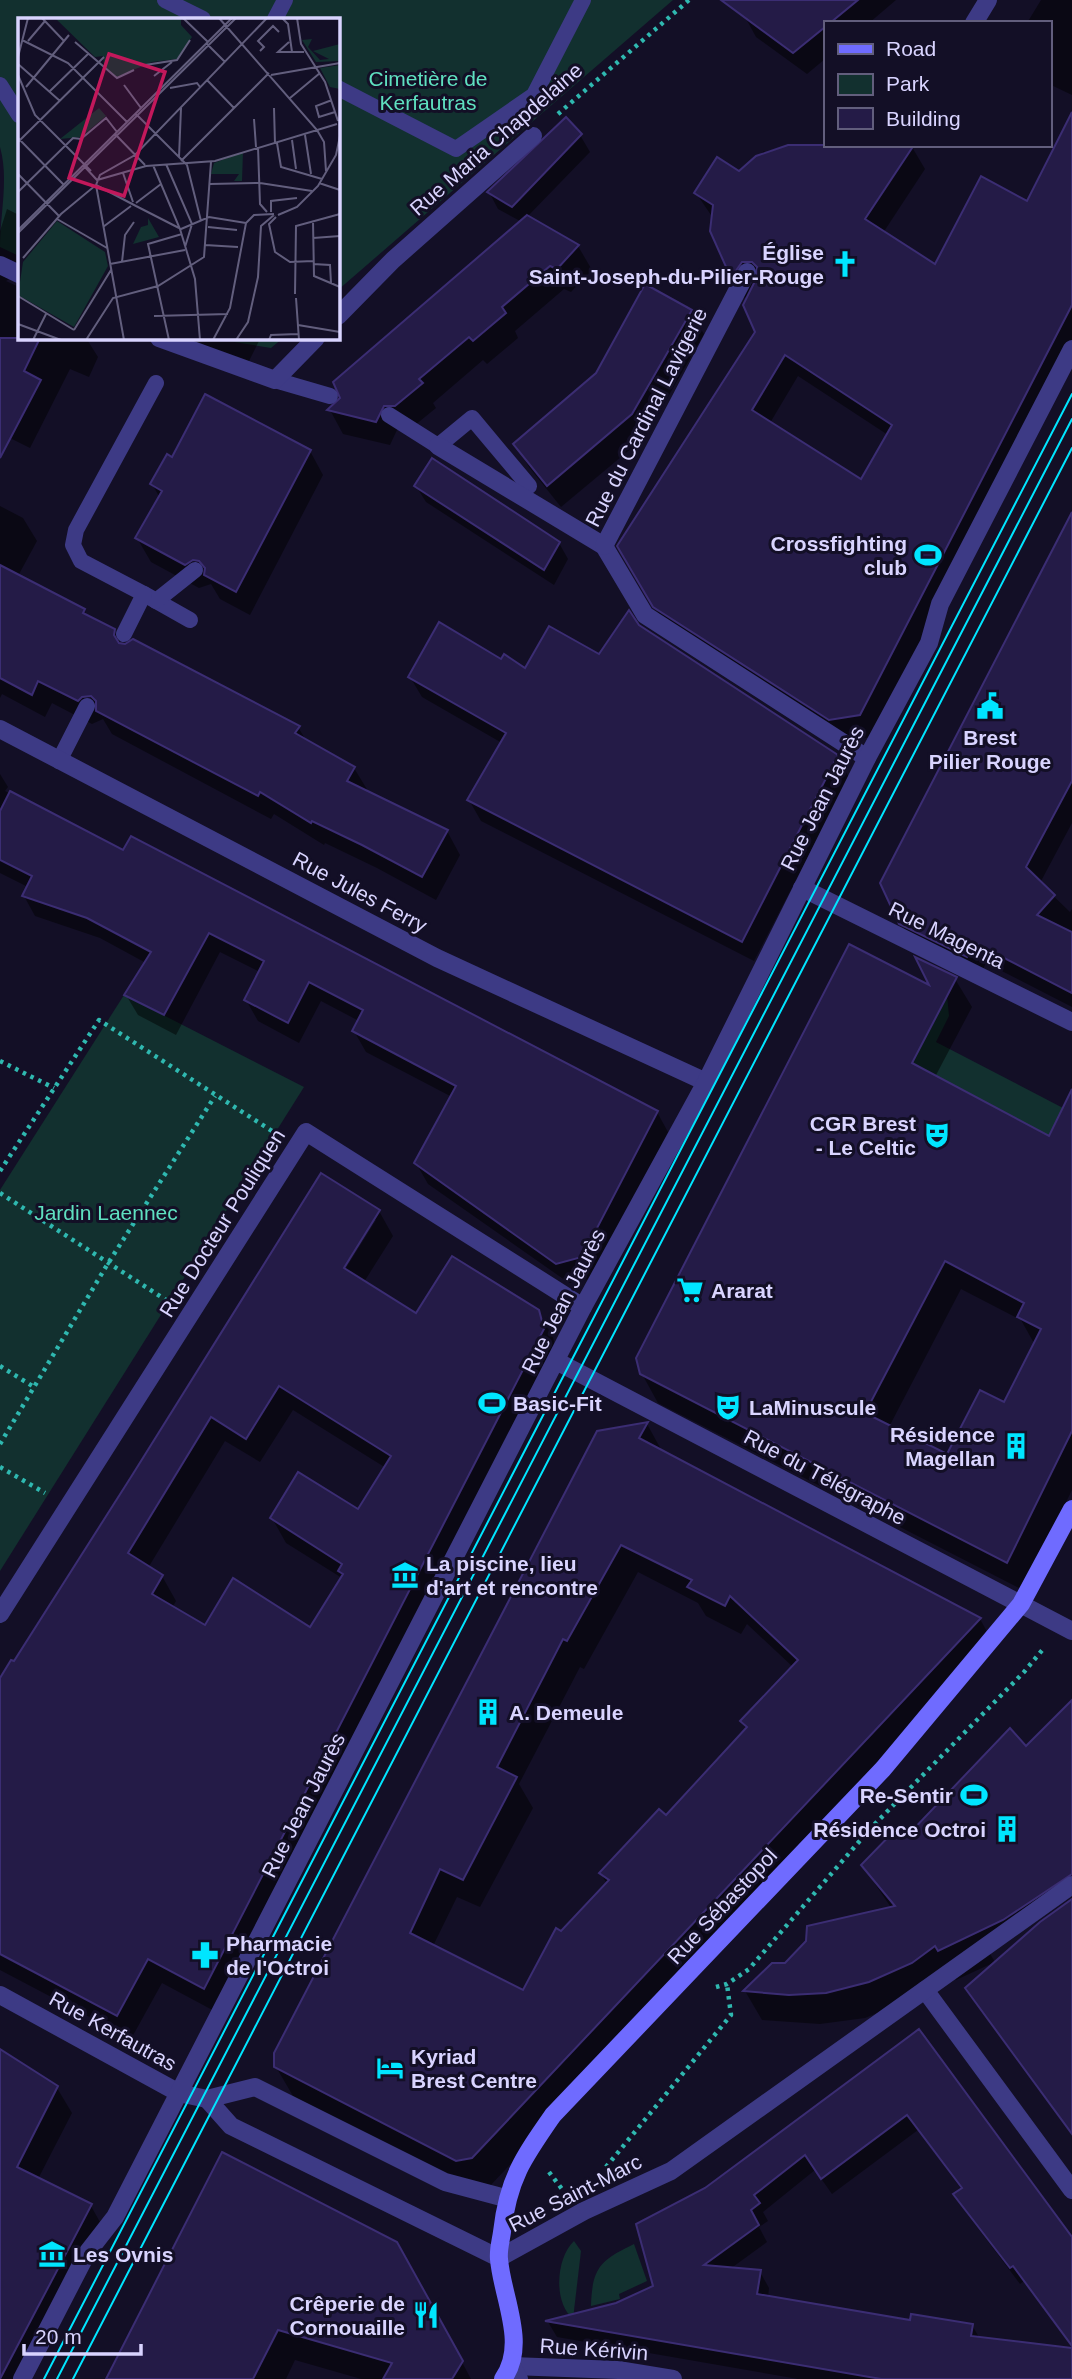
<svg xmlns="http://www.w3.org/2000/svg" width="1072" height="2379" viewBox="0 0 1072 2379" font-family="Helvetica,sans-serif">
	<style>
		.green { fill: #12302f }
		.shadow { fill: #0007; fill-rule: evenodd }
		.building { fill: #241b47; stroke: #3b2d73; stroke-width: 2; fill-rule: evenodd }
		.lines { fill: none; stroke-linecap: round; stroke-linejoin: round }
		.path { stroke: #2fb8b0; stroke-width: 4.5; stroke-dasharray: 3.5 5; stroke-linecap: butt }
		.service { stroke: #3d3a85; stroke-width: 16 }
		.minor { stroke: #3d3a85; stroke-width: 18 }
		.tertiary { stroke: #3d3a85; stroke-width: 18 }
		.secondary { stroke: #6f6bff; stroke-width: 18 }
		.tram { stroke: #00e5ff; stroke-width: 2 }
		.labels { text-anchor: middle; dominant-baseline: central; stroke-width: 6; stroke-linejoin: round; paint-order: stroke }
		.park-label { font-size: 21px; fill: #5fe0c0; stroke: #130f26 }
		.street-label { font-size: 21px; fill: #d9d4ff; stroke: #130f26 }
		.poi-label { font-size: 21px; font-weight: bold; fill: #d9d4ff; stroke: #130f26; text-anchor: start }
		.inset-road { fill: none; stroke: #625e7d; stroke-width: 2 }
		.view { fill: #c2185b; fill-opacity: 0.15; stroke: #c2185b; stroke-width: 3.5 }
		.inset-edge { fill: none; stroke: #d9d4ff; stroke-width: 3.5 }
	</style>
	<rect width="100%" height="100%" fill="#130f26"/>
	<g class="green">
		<path d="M0 0H673L338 290V19H19V256L0 247C0 213 9 179 0 147Z"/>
		<polygon points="210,338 283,338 271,348"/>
		<polygon points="124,995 304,1087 0,1571 0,1190"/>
		<polygon points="947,995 949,1016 936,1042 1063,1108 1049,1136 912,1063"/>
		<path d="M574 2241 581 2251 573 2319C553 2302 556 2258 574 2241Z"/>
		<path d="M634 2244 647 2281 619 2294 620 2299 591 2306C592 2267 601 2260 634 2244Z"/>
	</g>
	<g class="shadow">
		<polygon points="761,0 896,0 869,23 825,23 825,59 807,74 756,37 744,15"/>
		<polygon points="1041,0 1072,0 1072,95 1049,84 1049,23 1027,23"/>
		<path d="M1072 116V350L872 737 843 741 668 629 619 546 757 332 751 293 744 298 732 277 711 231 713 218 696 193 739 173 764 151 797 196 825 144 912 147 925 169 883 233 935 267 1028 203ZM798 376 888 435 862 482 770 423Z"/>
		<polygon points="580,135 590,152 527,217 578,246 592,270 571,292 564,289 515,331 518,338 487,364 483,360 433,403 436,408 409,430 397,430 390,445 343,434 330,410 522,222 498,209 489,192"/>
		<polygon points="7,209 19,215 19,279 14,276 6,281 19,287 19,338 86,338 98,357 89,377 70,369 30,448 0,433 0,348 5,340 0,337 0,231"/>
		<polygon points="690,311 704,334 645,437 561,507 529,467 516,445"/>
		<polygon points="169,338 260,338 260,339 247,365"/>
		<polygon points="310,451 323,475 250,615 220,599 211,584 199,588 151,562 137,538 160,498 152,484 172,459"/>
		<polygon points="416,486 559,543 568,559 554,585 426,502"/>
		<polygon points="0,506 23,518 37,541 18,576 84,610 88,617 114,630 122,646 298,727 307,742 354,768 368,791 447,831 460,855 436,900 377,868 325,843 324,845 274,814 271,819 112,734 103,719 92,724 52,703 45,717 2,694 0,698"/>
		<polygon points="1072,517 1072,823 1040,883 1070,912 1072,909 1072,1007 986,963 979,977 913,944 901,923"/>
		<polygon points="638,626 837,757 849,777 754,961 481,821 469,800 502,743 422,697 410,677 502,662 526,670 599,656"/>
		<polygon points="0,774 8,787 5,791 84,832 657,1112 668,1132 593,1278 569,1283 428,1184 416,1163 452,1097 366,1052 354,1031 359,1021 321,1001 299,1043 258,1021 246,1000 260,972 220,952 176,1035 138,1015 126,995 146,963 100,938 35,916 24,896 28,887 0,873"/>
		<path d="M955 979 972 1007 935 1077 1050 1138 1072 1103V1490L1023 1590 658 1403 642 1374 932 989ZM961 1289 1021 1320 1035 1345 1004 1404 947 1457 889 1427Z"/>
		<path d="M321 1175 379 1211 393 1236 364 1282 417 1316 538 1312 553 1337 557 1355 218 2013 162 1983 131 2039 0 1970V1684ZM372 1220H376L341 1276 338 1274ZM293 1410 386 1468 358 1512 272 1518 286 1543 342 1578 311 1630 206 1627 172 1608 176 1601 162 1576 148 1568 225 1441 260 1462Z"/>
		<path d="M647 1424 663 1453 980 1619 996 1648 489 2187 468 2188 293 2096 276 2067ZM638 1572 698 1603 706 1616 741 1634 747 1624 793 1667 742 1722 747 1730 666 1817 601 1874 607 1884 562 1933 523 1992 433 1946 457 1897 480 1907 533 1808 519 1784 580 1667 584 1669Z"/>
		<polygon points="1072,1703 1072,1887 987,1949 995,1962 956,1980 953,1975 929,1992 865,2018 820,2024 762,2020 745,1991 773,1964 786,1965 892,1909 863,1866 908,1837 1026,1748"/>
		<polygon points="1072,1919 1072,2135 967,1988"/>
		<polygon points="918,2031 1072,2240 1072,2347 1024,2281 1020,2284 965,2211 956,2195 962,2190 918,2130 832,2194 815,2170 763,2212 768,2221 759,2227 767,2242 730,2269 760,2272 769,2288 768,2298 912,2322 972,2325 980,2339 1072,2350 1072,2379 798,2379 557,2337 548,2322 616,2304 655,2287 705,2189"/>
		<polygon points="0,2051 57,2088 72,2113 38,2179 91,2206 105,2231 27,2379 0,2379"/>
		<polygon points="415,2275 471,2379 361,2379 295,2360 286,2379 107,2379"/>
	</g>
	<g class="building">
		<polygon points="721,0 858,0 830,23 825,23 825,27 793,53"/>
		<path d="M1072 112V305L860 715 829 720 653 607 617 546 755 332 743 305 757 277V267L752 262H742L731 278 710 231 713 205 694 193 717 157 739 171 756 156 788 145H914L865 219 935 264 981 176 1027 201ZM785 355 892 425 861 479 752 410Z"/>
		<polygon points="566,117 582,134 512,207 487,192"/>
		<polygon points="527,215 579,245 557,269 550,266 502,307 506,313 473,341 469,337 419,379 423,383 395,406 384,406 376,422 327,410 340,398 333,382"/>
		<polygon points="645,284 692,310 632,414 547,486 513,444 596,373"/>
		<polygon points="0,338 40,338 24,371 41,380 0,458"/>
		<polygon points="205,394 311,450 236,592 204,575 205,568 199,561 193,560 185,565 135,538 162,491 150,484 167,454 172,457"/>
		<polygon points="432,458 560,542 544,570 414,486"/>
		<polygon points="1072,512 1072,781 1026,867 1055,895 1037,915 1072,932 1072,993 975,943 967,957 899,924 880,883"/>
		<polygon points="0,565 85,609 83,613 115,629 114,635 119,643 125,644 133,639 300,726 295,733 355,767 347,781 448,830 422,877 362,845 312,821 311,823 260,792 258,796 96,711 96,701 91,696 82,697 78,701 38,681 32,695 0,678"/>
		<polygon points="629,610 639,625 838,755 742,942 467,800 506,733 408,677 439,622 501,659 504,654 525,668 549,626 599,654"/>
		<polygon points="10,791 123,850 131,836 658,1111 582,1257 556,1264 414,1163 456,1086 352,1031 363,1010 309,982 288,1023 244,1000 264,961 209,933 164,1015 124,995 151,952 87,918 22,896 32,876 0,860 0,811"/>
		<path d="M849 944 929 985 915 957 957 977 912 1063 1049 1136 1072 1089V1431L1007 1563 640 1374 636 1358ZM945 1261 1024 1303 1017 1317 1041 1329 1004 1402 980 1390 947 1454 865 1413Z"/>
		<path d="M321 1173 380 1210 344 1268 416 1313 452 1256 539 1310 544 1329 204 1989 148 1959 117 2016 0 1954V1678L11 1660 14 1661 131 1477ZM279 1386 391 1456 358 1509 298 1472 270 1518 342 1564 338 1571 343 1574 310 1627 233 1578 205 1625 152 1594 163 1575 128 1553 211 1417 246 1439Z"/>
		<path d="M648 1422 639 1438 981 1618 472 2158 456 2161 274 2067V2053L597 1431ZM621 1545 692 1580 687 1587 725 1606 730 1596 798 1660 740 1721 747 1727 666 1815 659 1809 599 1873 609 1880 561 1931 556 1928 523 1990 410 1933 440 1869 463 1880 517 1777 497 1767 563 1639 567 1641Z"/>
		<polygon points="1072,1700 1072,1874 1003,1920 938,1951 935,1946 912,1963 869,1982 826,1993 789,1995 743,1991 772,1963 785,1963 806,1941 807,1926 895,1906 861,1865 900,1825 908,1835 1010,1728 1026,1746"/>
		<polygon points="1072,1899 1072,2134 965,1988 1040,1922"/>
		<polygon points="919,2029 1072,2237 1072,2346 1013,2266 1010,2268 953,2194 962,2188 907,2115 821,2179 805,2155 754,2195 760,2203 751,2210 759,2225 704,2265 761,2270 757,2294 910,2320 911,2314 973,2324 971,2336 1072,2348 1072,2379 881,2379 545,2321 616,2303 653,2286 636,2224 705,2188"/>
		<polygon points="0,2049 58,2086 17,2167 92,2204 0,2379"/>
		<polygon points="222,2152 397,2242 463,2361 452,2379 383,2379 392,2363 278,2330 253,2379 106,2379"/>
	</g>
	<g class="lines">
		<g class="path">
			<polyline points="558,114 689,0"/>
			<polyline points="0,1061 54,1088"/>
			<polyline points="0,1171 99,1020 272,1131"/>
			<polyline points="0,1193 166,1300"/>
			<polyline points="0,1366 34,1387"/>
			<polyline points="0,1444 107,1265 215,1096"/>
			<polyline points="0,1467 45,1493"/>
			<polyline points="716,1987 727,1984 749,1969 870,1829 1024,1672 1044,1648"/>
			<polyline points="606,2167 731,2015 727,1984"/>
			<polyline points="549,2172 562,2189"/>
		</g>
		<g class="service">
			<polyline points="165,0 203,19"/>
			<polyline points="275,19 285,0"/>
			<polyline points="0,85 19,115"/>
			<polyline points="338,88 456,149 534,95 583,0"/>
			<polyline points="275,380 330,396"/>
			<polyline points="389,415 438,446 472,418 529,486"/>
			<polyline points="144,594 190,620"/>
			<polyline points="156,601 195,570"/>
			<polyline points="124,634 144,594 81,561 73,545 76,530 156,383"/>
			<polyline points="59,761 87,706"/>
		</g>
		<g class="minor">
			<polyline points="974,23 988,0"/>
			<polyline points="0,265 19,274"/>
			<polyline points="338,316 393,260 533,136"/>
			<polyline points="159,338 275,380 316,338"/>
			<polyline points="438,446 604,546 645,615 867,758"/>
			<polyline points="604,546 747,272"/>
			<polyline points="0,729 437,958 706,1082"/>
			<polyline points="802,888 1072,1022"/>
			<polyline points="558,1362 1072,1631"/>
			<polyline points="0,1614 306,1132 583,1307"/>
			<polyline points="925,1990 1072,2190"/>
			<polyline points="179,2093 207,2099"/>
			<polyline points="512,2366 618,2370 673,2379"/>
		</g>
		<g class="tertiary">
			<polyline points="0,1995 179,2093"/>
			<polyline points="505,2198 445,2182 255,2087 207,2099 231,2126 499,2258 584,2211 671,2171 1072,1885"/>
			<polyline points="512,2366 519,2379"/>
			<polyline points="22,2379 87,2253 115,2217 583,1307 706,1082 867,758 929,643 940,604 1072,349"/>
		</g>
		<path class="secondary" d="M503 2379C528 2344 502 2297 499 2259 498 2250 501 2240 502 2232 508 2179 523 2158 553 2115L883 1769 1021 1604 1072 1509"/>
		<g class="tram">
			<polyline points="44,2379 1072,394"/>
			<polyline points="57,2379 1072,419"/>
			<polyline points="73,2379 1072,448"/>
		</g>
	</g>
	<defs>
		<symbol id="church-bare" viewBox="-9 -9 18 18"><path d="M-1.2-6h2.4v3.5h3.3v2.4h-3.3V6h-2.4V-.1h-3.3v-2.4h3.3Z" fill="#00e5ff" stroke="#130f26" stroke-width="2.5" paint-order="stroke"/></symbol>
		<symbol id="stadium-bare" viewBox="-9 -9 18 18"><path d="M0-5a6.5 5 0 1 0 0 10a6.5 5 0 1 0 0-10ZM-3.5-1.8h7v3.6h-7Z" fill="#00e5ff" stroke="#130f26" stroke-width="2.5" paint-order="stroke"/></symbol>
		<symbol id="civic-bare" viewBox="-9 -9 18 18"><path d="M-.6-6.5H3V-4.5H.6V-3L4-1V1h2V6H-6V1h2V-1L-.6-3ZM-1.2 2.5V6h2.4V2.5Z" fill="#00e5ff" stroke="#130f26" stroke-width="2.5" paint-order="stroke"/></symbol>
		<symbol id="theatre-bare" viewBox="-9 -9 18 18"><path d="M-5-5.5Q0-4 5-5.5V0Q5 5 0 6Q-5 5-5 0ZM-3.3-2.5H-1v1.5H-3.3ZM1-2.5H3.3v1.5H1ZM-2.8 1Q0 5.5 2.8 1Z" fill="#00e5ff" stroke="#130f26" stroke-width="2.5" paint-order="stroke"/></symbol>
		<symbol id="supermarket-bare" viewBox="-9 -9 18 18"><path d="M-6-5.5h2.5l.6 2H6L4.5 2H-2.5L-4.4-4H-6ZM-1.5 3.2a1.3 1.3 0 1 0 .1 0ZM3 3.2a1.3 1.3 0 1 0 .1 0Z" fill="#00e5ff" stroke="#130f26" stroke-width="2.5" paint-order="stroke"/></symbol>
		<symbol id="building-bare" viewBox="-9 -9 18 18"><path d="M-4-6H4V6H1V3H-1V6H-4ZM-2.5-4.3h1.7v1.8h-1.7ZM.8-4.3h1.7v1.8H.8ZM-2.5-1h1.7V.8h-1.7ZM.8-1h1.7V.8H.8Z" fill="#00e5ff" stroke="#130f26" stroke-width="2.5" paint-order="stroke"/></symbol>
		<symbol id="museum-bare" viewBox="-9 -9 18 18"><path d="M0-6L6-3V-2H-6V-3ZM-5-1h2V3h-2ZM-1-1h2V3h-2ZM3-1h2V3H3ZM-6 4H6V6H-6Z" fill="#00e5ff" stroke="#130f26" stroke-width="2.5" paint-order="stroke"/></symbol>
		<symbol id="pharmacy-bare" viewBox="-9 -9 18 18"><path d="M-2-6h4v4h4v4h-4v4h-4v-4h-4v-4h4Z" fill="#00e5ff" stroke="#130f26" stroke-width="2.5" paint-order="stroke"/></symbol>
		<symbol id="hotel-bare" viewBox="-9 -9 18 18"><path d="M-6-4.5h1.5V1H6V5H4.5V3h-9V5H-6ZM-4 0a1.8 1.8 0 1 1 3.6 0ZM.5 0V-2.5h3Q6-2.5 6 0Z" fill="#00e5ff" stroke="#130f26" stroke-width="2.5" paint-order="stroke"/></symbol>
		<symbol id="restaurant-bare" viewBox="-9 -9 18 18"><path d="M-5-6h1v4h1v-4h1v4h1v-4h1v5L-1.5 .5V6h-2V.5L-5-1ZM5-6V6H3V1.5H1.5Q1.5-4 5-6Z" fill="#00e5ff" stroke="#130f26" stroke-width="2.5" paint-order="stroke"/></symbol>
	</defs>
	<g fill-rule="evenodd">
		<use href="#church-bare" x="826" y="245" width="38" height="38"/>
		<use href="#stadium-bare" x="909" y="536" width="38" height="38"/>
		<use href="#civic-bare" x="971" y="687" width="38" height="38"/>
		<use href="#theatre-bare" x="918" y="1116" width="38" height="38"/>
		<use href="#supermarket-bare" x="671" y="1271" width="38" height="38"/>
		<use href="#stadium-bare" x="473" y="1384" width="38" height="38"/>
		<use href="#theatre-bare" x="709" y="1388" width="38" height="38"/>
		<use href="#building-bare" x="997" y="1427" width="38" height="38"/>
		<use href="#museum-bare" x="386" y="1556" width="38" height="38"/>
		<use href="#building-bare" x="469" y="1693" width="38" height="38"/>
		<use href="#stadium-bare" x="955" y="1776" width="38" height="38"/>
		<use href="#building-bare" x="988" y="1810" width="38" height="38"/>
		<use href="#pharmacy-bare" x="186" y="1936" width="38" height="38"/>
		<use href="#hotel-bare" x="371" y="2049" width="38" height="38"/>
		<use href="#museum-bare" x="33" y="2235" width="38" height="38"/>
		<use href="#restaurant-bare" x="407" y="2296" width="38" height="38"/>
	</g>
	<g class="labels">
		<g class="park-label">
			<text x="428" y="78">Cimetière de<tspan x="428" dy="24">Kerfautras</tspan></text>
			<text x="106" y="1212">Jardin Laennec</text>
		</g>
		<g class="street-label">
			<text transform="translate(496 139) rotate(-41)">Rue Maria Chapdelaine</text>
			<text transform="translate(646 417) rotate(-63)">Rue du Cardinal Lavigerie</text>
			<text transform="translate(822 798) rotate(-63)">Rue Jean Jaurès</text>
			<text transform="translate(360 892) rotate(28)">Rue Jules Ferry</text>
			<text transform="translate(947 935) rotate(26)">Rue Magenta</text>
			<text transform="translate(222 1223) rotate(-58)">Rue Docteur Pouliquen</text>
			<text transform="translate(563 1301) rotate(-63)">Rue Jean Jaurès</text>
			<text transform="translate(825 1477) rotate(28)">Rue du Télégraphe</text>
			<text transform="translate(303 1805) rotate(-63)">Rue Jean Jaurès</text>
			<text transform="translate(722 1906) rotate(-47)">Rue Sébastopol</text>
			<text transform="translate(113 2031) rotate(29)">Rue Kerfautras</text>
			<text transform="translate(575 2193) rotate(-27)">Rue Saint-Marc</text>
			<text transform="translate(594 2349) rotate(4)">Rue Kérivin</text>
		</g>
		<g class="poi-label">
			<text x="824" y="252" text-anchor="end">Église<tspan x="824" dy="24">Saint-Joseph-du-Pilier-Rouge</tspan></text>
			<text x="907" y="543" text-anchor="end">Crossfighting<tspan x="907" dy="24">club</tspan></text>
			<text x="990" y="737" text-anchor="middle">Brest<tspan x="990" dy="24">Pilier Rouge</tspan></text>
			<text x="916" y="1123" text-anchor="end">CGR Brest<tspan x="916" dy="24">- Le Celtic</tspan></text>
			<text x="711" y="1290">Ararat</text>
			<text x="513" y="1403">Basic-Fit</text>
			<text x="749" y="1407">LaMinuscule</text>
			<text x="995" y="1434" text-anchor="end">Résidence<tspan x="995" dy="24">Magellan</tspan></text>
			<text x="426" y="1563">La piscine, lieu<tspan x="426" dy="24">d'art et rencontre</tspan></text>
			<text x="509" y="1712">A. Demeule</text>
			<text x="953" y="1795" text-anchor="end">Re-Sentir</text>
			<text x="986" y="1829" text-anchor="end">Résidence Octroi</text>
			<text x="226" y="1943">Pharmacie<tspan x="226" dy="24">de l'Octroi</tspan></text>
			<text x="411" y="2056">Kyriad<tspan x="411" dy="24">Brest Centre</tspan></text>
			<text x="73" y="2254">Les Ovnis</text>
			<text x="405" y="2303" text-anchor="end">Crêperie de<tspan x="405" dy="24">Cornouaille</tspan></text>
		</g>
	</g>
	<g transform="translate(18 18)">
		<rect width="322" height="322" fill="#130f26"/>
		<path d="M37 0H163V7L174 19 159 41 134 44 99 59 86 48 85 38 77 39ZM294 21 290 29 302 42 311 41 295 33 322 26V43L298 44 284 22ZM322 47V71L312 69 302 50ZM81 90 88 98 63 119 42 121ZM225 134 224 163H216L221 156H193L196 145ZM130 200 141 219 115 226 123 209 130 207ZM39 203 87 234 90 248 56 309 0 277 5 244Z" fill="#12302f"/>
		<path class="inset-road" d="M24 0 46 23M165 0 190 24M201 0 299 112 306 124 308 153M264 0 270 6 274 34H286M279 0 283 26 307 64 320 103M4 22 50 45 109 104M10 23 27 3M57 24 99 60 116 52M271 24 260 34H274M189 26 207 44M242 33 246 29 240 23 255 8 261 14M0 39 10 0M0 46 42 83M127 47 159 42 172 22M0 57 17 97 73 153M253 57 322 45M136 58 154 44M189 62 216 90M106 67 123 90M8 69 51 17M152 70 179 65 182 69M32 73 70 36M272 80 302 55M314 82 298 88 301 99 317 94M256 90 257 126M118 96 169 147 183 203M236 101 238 129M97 116 127 147M287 117 293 156M0 120 46 167M274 122 278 151M0 124 86 39M259 125 263 149 304 161M240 129 242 186 249 194M161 139 163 90M163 143 251 55M148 146 174 206 167 229M135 147 162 211 177 261 182 322M66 148 79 162 128 148 197 143 319 106M105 155 115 184M0 156 41 198M301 165 322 172M192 166 242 165 294 173M78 167 106 322M78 167 118 188 113 185M0 174 55 120 63 121 88 100 99 114M118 185 143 166M118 188 161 210M253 194V183L279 180M260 197 279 189 300 168 318 137 322 118M258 199 251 206 257 234 272 244 295 243M39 201 89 230M295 203 296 258 322 269M85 209 113 188M190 209 219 212M163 211 191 199 228 205M0 212 214 0M0 215 218 0M295 220 322 218M187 227 220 229M5 240 43 196 78 167 82 157 117 137 249 0M104 244 107 217 116 204M92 246 167 232M295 246 312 247 313 265M277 276 278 208 322 196M0 278 56 312M278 280 281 322M136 298 210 296M0 306 43 322M280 307 322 314M56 312 93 252M15 322 28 296M68 322 95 280 140 268 186 239 193 144M151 322 130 226 164 216M195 322 212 290 228 205 236 197 256 196M218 322 230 304 240 259 243 208 256 197M251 322 253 317 280 316"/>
		<path class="view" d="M91 36 147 54 106 178 51 160Z"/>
		<rect width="322" height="322" class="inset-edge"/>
	</g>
	<rect x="824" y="21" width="228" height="126" fill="#130f26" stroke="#625e7d" stroke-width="2"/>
	<rect x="838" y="44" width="35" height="10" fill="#6f6bff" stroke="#625e7d" stroke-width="2"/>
	<text x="886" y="56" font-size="21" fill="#d9d4ff">Road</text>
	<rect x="838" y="74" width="35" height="21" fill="#12302f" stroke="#625e7d" stroke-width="2"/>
	<text x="886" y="91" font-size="21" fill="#d9d4ff">Park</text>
	<rect x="838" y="108" width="35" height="21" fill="#241b47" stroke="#625e7d" stroke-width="2"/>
	<text x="886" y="126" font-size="21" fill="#d9d4ff">Building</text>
	<path d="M24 2344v10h117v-10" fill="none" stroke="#d9d4ff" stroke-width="3.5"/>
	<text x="35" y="2344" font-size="21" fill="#d9d4ff" stroke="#130f26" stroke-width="5" paint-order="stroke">20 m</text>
</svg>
